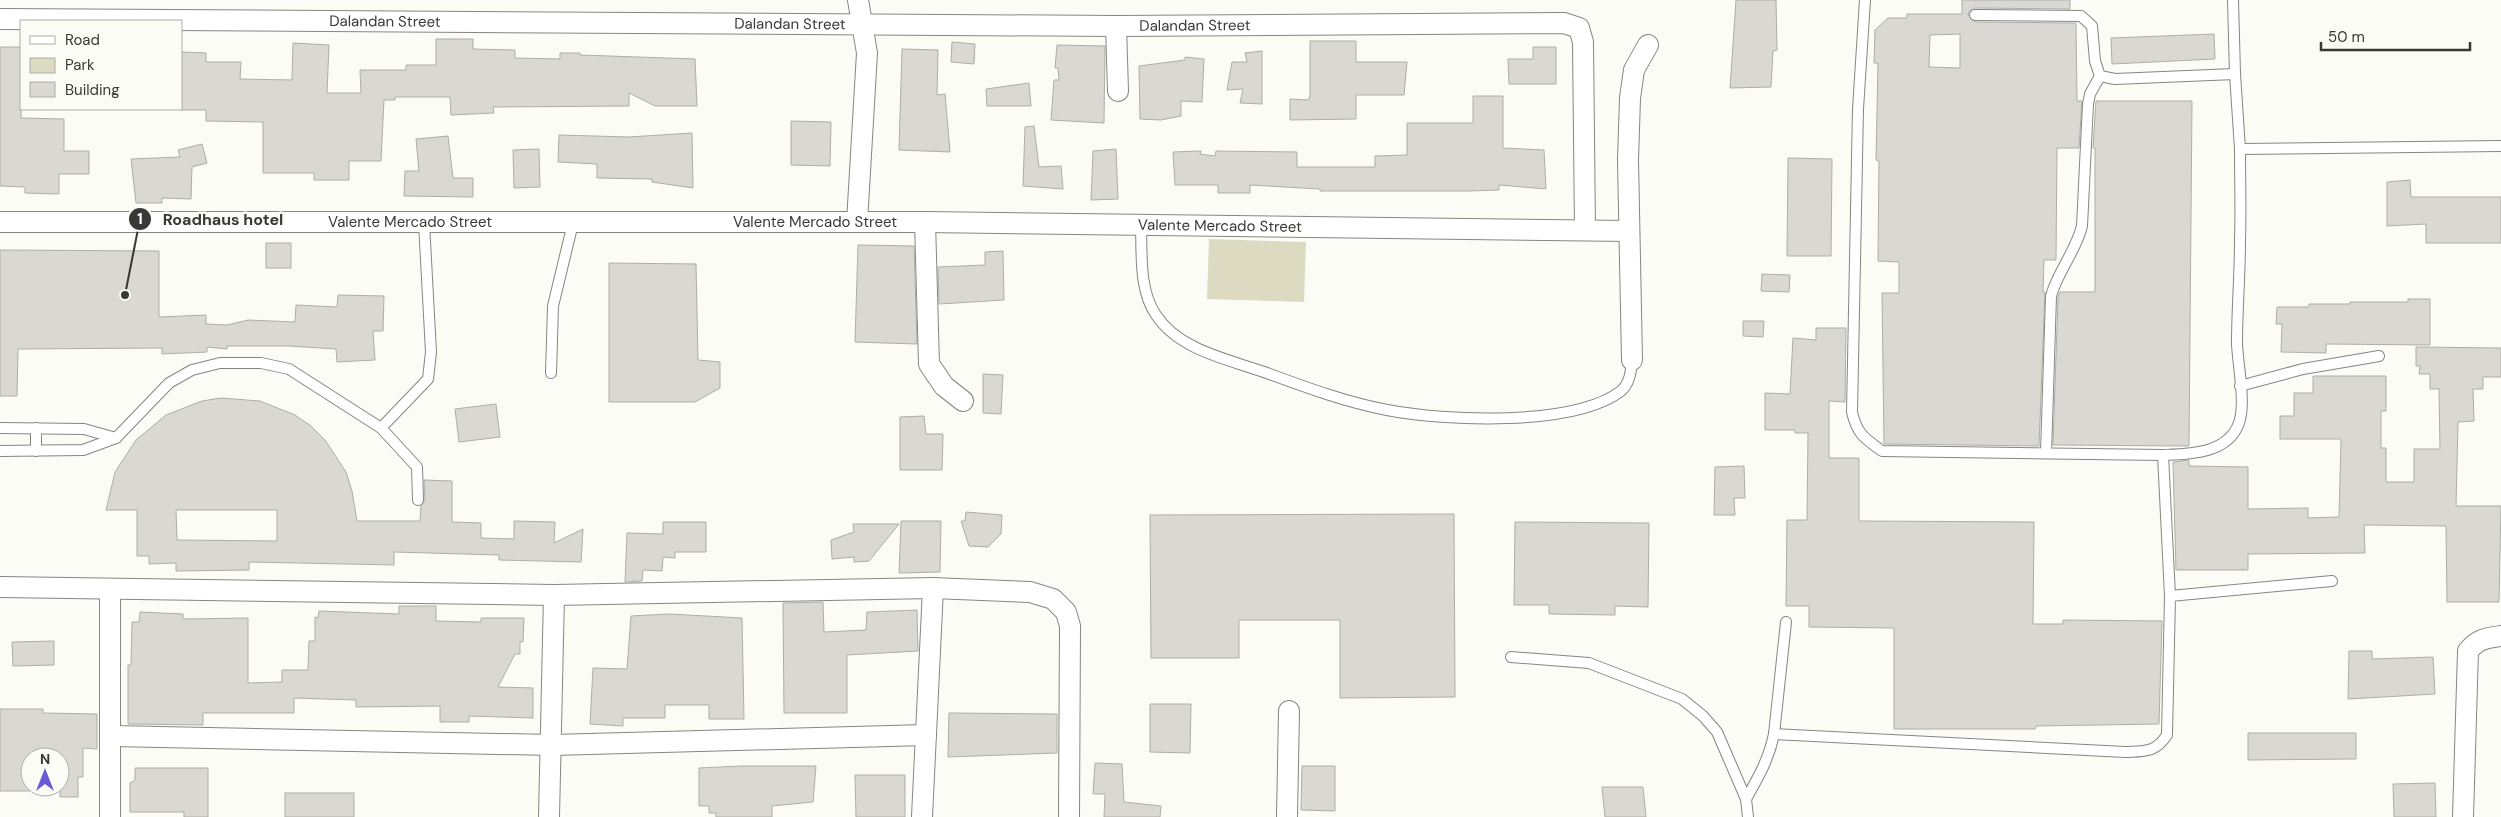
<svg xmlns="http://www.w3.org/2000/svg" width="2501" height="817" viewBox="0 0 2501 817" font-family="'DM Sans',sans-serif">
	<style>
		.green { fill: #dcdbc2 }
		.building { fill: #d9d8d3; stroke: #aeaea9; fill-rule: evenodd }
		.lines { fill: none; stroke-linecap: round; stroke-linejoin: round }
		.lane-casing { stroke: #868681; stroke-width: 12 }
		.street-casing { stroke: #868681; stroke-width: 22 }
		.lane { stroke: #fff; stroke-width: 10 }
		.street { stroke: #fff; stroke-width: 20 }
		.labels { text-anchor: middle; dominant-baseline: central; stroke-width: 5; stroke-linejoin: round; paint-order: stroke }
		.street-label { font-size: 15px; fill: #383836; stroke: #fcfcf7 }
		.leader { fill: none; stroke: #383836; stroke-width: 2 }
		.callout-dot { fill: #383836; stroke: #fcfcf7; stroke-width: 2 }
		.mark-label { font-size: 15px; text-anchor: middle; font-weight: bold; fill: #fff }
		.callout-label { font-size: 16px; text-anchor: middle; font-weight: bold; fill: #383836; stroke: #fcfcf7; stroke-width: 5; stroke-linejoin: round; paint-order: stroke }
	</style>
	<rect width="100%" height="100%" fill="#fcfcf7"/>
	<polygon class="green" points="1209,239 1306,242 1304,302 1207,299"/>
	<g class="building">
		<polygon points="1736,0 1776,0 1777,50 1773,51 1771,87 1730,88"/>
		<path d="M1962 0H2070V9L1975 8 1969 11 1968 15 1975 22 2076 23 2077 101H2082L2079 148H2057L2056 260H2044L2043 292H2045L2039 446 1884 444 1882 293H1899V262L1878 261 1879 161 1876 160 1878 63H1874L1875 30 1888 18H1907V14H1962ZM1960 34V68L1929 67 1930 35Z"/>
		<polygon points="2214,34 2215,59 2112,64 2111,38"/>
		<polygon points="436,39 473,39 473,49 515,50 515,58 560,59 560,53 580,53 580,55 695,59 697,106 655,106 629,93 629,106 493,107 494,113 451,115 450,97 395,97 395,100 384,100 381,161 349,161 349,180 314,180 314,173 263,173 263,122 206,121 206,110 181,110 181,52 206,53 206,62 241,62 240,79 292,80 293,43 329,45 327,93 361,93 360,70 406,70 406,65 436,65"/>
		<polygon points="1310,41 1356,41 1356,62 1407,62 1404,95 1356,95 1356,119 1290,120 1290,99 1308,100 1310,96"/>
		<polygon points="952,42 975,44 974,64 951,62"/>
		<polygon points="1057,45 1105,46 1104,123 1051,120 1054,80 1059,80 1058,68 1055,68"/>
		<polygon points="0,47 21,47 21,118 64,119 64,151 89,151 89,174 59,174 59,194 25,193 25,187 0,186"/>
		<polygon points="1533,47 1556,47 1556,84 1509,84 1508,59 1533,59"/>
		<polygon points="902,49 938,50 937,95 945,94 950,152 899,150"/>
		<polygon points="1262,51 1262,104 1240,103 1243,89 1227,90 1232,62 1247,62 1245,53"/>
		<polygon points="1185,57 1204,59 1202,102 1181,101 1181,116 1161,120 1140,119 1139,66 1185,60"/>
		<polygon points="1029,83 1031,106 987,106 986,89"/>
		<polygon points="1473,96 1503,96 1503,148 1544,150 1546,189 1499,185 1499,190 1469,191 1320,191 1320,189 1250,185 1250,193 1218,193 1218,185 1175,185 1173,152 1201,151 1200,154 1215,156 1216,151 1297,152 1297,167 1375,167 1375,156 1407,155 1407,123 1473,123"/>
		<polygon points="2096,101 2192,101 2189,446 2053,445 2058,297 2060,292 2095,292 2095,148 2093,148"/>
		<polygon points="791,121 831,122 830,166 791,165"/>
		<polygon points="1034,126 1039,167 1061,166 1063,189 1023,186 1025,127"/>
		<polygon points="692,133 693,188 652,182 652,179 597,178 597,164 558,162 559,135 629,137"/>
		<polygon points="448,136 453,178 473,178 473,197 404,196 405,171 419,171 416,139"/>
		<polygon points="202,144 207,163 192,167 191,199 162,198 162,203 136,203 131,159 180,157 178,150"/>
		<polygon points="539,149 540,187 514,188 513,150"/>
		<polygon points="1116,149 1118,199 1091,200 1093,151"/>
		<polygon points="1788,158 1832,159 1831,256 1787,256"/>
		<polygon points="2410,180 2411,197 2501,197 2501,243 2426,243 2426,224 2387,226 2387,182"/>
		<rect x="266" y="243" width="25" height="25"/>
		<polygon points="858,245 914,246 917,344 855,342"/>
		<polygon points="0,250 159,251 159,317 206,315 206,324 227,325 248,320 295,322 296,305 337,307 338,295 384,296 383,331 373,331 375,360 337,362 336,349 289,346 227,346 227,349 207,347 207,352 162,354 162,348 18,349 17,396 0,396"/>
		<polygon points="1003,251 1004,300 939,304 938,267 985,265 985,252"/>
		<polygon points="609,263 696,264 698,360 720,362 720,388 695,402 609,402"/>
		<polygon points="1762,274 1790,275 1789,292 1761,291"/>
		<polygon points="2408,299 2430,299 2430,345 2326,344 2326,353 2281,352 2282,324 2276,324 2277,307 2309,307 2309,304 2350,304 2350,302 2408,302"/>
		<polygon points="1743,321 1764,321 1763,337 1743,336"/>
		<polygon points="1816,328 1846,328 1845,402 1829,401 1829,458 1859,458 1859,521 2034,522 2033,624 2063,624 2063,620 2162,621 2159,724 2036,726 2035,729 1894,729 1894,628 1809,627 1809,606 1786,606 1787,520 1807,520 1808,433 1795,433 1795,430 1765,430 1765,393 1790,394 1793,338 1816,340"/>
		<polygon points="2416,347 2501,348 2501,377 2483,377 2483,389 2473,389 2474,421 2458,422 2456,506 2501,506 2499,602 2447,602 2446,526 2364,525 2365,553 2248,554 2248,570 2176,570 2173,462 2189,460 2189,466 2248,467 2248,509 2308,508 2308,518 2339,517 2341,439 2280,439 2280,416 2294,416 2294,393 2313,393 2313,376 2386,376 2386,411 2381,411 2381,448 2386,448 2386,482 2414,482 2414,449 2440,449 2439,389 2430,389 2430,374 2419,374 2420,366 2416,366"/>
		<polygon points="983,374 1003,375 1001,414 983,413"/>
		<path d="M221 398 260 401 295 415 311 426 325 440 346 472 352 491 357 521H420L421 506 425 500 424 480 452 481V522L481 523V538L514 539V521L555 522 554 543 583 529 581 562 499 560V555L394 552V565L249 562V570L176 571V563L149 564V556H137V510H106L115 472 136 440 166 415 202 401ZM176 510H277V541L177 540Z"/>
		<polygon points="496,404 500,437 459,442 455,409"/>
		<polygon points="924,416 926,434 943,434 942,470 900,470 900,417"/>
		<polygon points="1744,466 1745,498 1734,498 1735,515 1714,515 1715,467"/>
		<polygon points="966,512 1002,515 1001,534 988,547 969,546 961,521 965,521"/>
		<polygon points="1454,514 1455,697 1340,698 1340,620 1239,620 1239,658 1151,658 1150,515"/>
		<polygon points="901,521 941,521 940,572 899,573"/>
		<polygon points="663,522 706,522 706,552 675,552 675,558 663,557 662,571 643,570 642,581 625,582 627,533 663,534"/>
		<polygon points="1515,522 1649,523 1648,607 1615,606 1615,615 1549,614 1549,605 1514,605"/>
		<polygon points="853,524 899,524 869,561 854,562 854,557 832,559 831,540 854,532"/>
		<polygon points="823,602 824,632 866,630 867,612 917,610 918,651 847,655 847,713 784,713 783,603"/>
		<polygon points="399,606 436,606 436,621 481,622 481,618 524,618 523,642 520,642 520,654 515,654 498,687 533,688 533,718 469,716 469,722 440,722 440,706 356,707 356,700 294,698 294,713 203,713 203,725 128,724 128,665 131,665 132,622 139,622 140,612 183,614 183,619 248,618 248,683 282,682 282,670 308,670 309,641 315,641 315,617 318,618 319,611 399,614"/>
		<polygon points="669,614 742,618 744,719 709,719 709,705 665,705 665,718 623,718 623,726 590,724 593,668 627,669 631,616"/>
		<polygon points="54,641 54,665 13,666 12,642"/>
		<polygon points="2349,651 2372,651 2372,659 2433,657 2435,694 2348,699"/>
		<polygon points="1150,704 1191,704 1190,753 1150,752"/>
		<polygon points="0,709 43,709 43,713 97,714 97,749 83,748 83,777 78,777 78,797 60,797 60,757 30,757 30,791 0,791"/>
		<polygon points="949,713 1057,714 1057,753 948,757"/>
		<polygon points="2248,733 2356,733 2356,759 2248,760"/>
		<polygon points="1095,763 1122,764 1124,802 1161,806 1160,817 1104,817 1105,794 1093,794"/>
		<polygon points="741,766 816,766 813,802 772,806 772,817 716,817 716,813 709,813 709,806 699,806 699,768"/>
		<polygon points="1302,766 1335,766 1335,811 1301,810"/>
		<polygon points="135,768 208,768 208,817 184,817 184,812 130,812 130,783 135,780"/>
		<polygon points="855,775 905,775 905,817 856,817"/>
		<polygon points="2435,783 2436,817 2394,817 2393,784"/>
		<polygon points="1602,787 1643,787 1646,817 1605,817"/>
		<rect x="285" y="793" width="69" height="24"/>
	</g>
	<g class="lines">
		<defs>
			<g id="lane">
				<path d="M1865 0 1858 109 1852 412C1857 434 1864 438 1882 451L2163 455C2189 454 2228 454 2239 423 2246 403 2238 366 2237 344 2237 309 2240 275 2240 241 2241 210 2240 180 2240 149L2501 146"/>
				<polyline points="2233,0 2235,74 2240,149"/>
				<polyline points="1975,15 2081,16 2092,26 2095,61 2100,76 2115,79 2235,74"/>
				<path d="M1141 226C1142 255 1139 290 1156 315 1179 350 1227 359 1264 372 1305 387 1345 402 1387 410 1444 421 1574 427 1621 391 1630 383 1631 371 1632 360"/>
				<polyline points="551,373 553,306 573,223"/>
				<polyline points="2240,386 2303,369 2379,356"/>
				<polyline points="0,428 84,429 116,438"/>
				<polyline points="381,428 428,379 431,352 424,223"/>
				<polyline points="0,451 83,450 116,438 169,383 192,370 220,363 261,363 289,369 381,428 417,467 418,500"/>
				<polyline points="36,451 36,428"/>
				<path d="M2046 453 2051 296C2058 271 2076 251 2082 226L2088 104 2090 94 2100 76"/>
				<polyline points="2163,455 2170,596"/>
				<path d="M1786 622 1774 734 2125 752C2145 751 2155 753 2167 735L2170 596 2332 581"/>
				<polyline points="1511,657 1589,663 1682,699 1703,716 1717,732 1746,799 1748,817"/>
				<path d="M1746 799C1758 778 1769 759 1774 734"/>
			</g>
			<g id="street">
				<path id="s1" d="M0 19 1116 26 1564 23 1579 28 1583 42 1585 230"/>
				<polyline points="1116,26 1118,91"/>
				<path id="s2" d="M0 222H925L1629 231"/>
				<polyline points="857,222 867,53 858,0"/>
				<polyline points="925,222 929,364 944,386 963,401"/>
				<polyline points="1632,360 1628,160 1630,98 1634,70 1648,45"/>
				<polyline points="0,587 554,595 933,588 1030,592 1053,599 1066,612 1070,626 1069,817"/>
				<polyline points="112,736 552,745 926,735"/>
				<polyline points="110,817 110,590"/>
				<polyline points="549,817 554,595"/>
				<polyline points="922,817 933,588"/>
				<polyline points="1287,817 1289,711"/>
				<path d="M2463 817 2468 651C2478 639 2486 638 2501 636"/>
			</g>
		</defs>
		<use href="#lane" class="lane-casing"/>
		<use href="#street" class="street-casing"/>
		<use href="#lane" class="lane"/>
		<use href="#street" class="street"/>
	</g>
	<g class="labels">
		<g class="street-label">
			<text stroke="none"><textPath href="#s1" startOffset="385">Dalandan Street</textPath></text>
			<text stroke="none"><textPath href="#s1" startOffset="790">Dalandan Street</textPath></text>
			<text stroke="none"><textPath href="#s1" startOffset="1195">Dalandan Street</textPath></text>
			<text stroke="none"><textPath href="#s2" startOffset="410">Valente Mercado Street</textPath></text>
			<text stroke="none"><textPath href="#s2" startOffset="815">Valente Mercado Street</textPath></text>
			<text stroke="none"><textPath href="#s2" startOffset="1220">Valente Mercado Street</textPath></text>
		</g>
	</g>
	<path class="leader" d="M125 295L140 219"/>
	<g class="callout-dot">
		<circle cx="125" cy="295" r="5"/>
		<circle cx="140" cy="219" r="12"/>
	</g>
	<g class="mark-label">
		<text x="140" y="224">1</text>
	</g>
	<g class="callout-label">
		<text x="223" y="225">Roadhaus hotel</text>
	</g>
	<rect x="20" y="20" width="162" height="90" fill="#fcfcf7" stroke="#aeaeaa"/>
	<rect x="30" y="36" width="25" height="8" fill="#ffffff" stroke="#aeaeaa"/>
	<text x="65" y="45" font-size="15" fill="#383836">Road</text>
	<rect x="30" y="58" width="25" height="15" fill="#dcdbc2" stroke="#aeaeaa"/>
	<text x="65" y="70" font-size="15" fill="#383836">Park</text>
	<rect x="30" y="82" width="25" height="15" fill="#d9d8d3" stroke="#aeaeaa"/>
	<text x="65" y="95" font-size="15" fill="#383836">Building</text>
	<g transform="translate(45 772)"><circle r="24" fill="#fcfcf7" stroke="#aeaeaa"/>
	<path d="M0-4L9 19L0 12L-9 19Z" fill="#685bd5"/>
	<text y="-8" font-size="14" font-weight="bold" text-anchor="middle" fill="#383836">N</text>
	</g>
	<path d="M2321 42v8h149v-8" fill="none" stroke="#383836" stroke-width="2.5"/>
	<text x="2328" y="42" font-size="15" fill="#383836" stroke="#fcfcf7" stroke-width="4" paint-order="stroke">50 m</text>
</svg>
